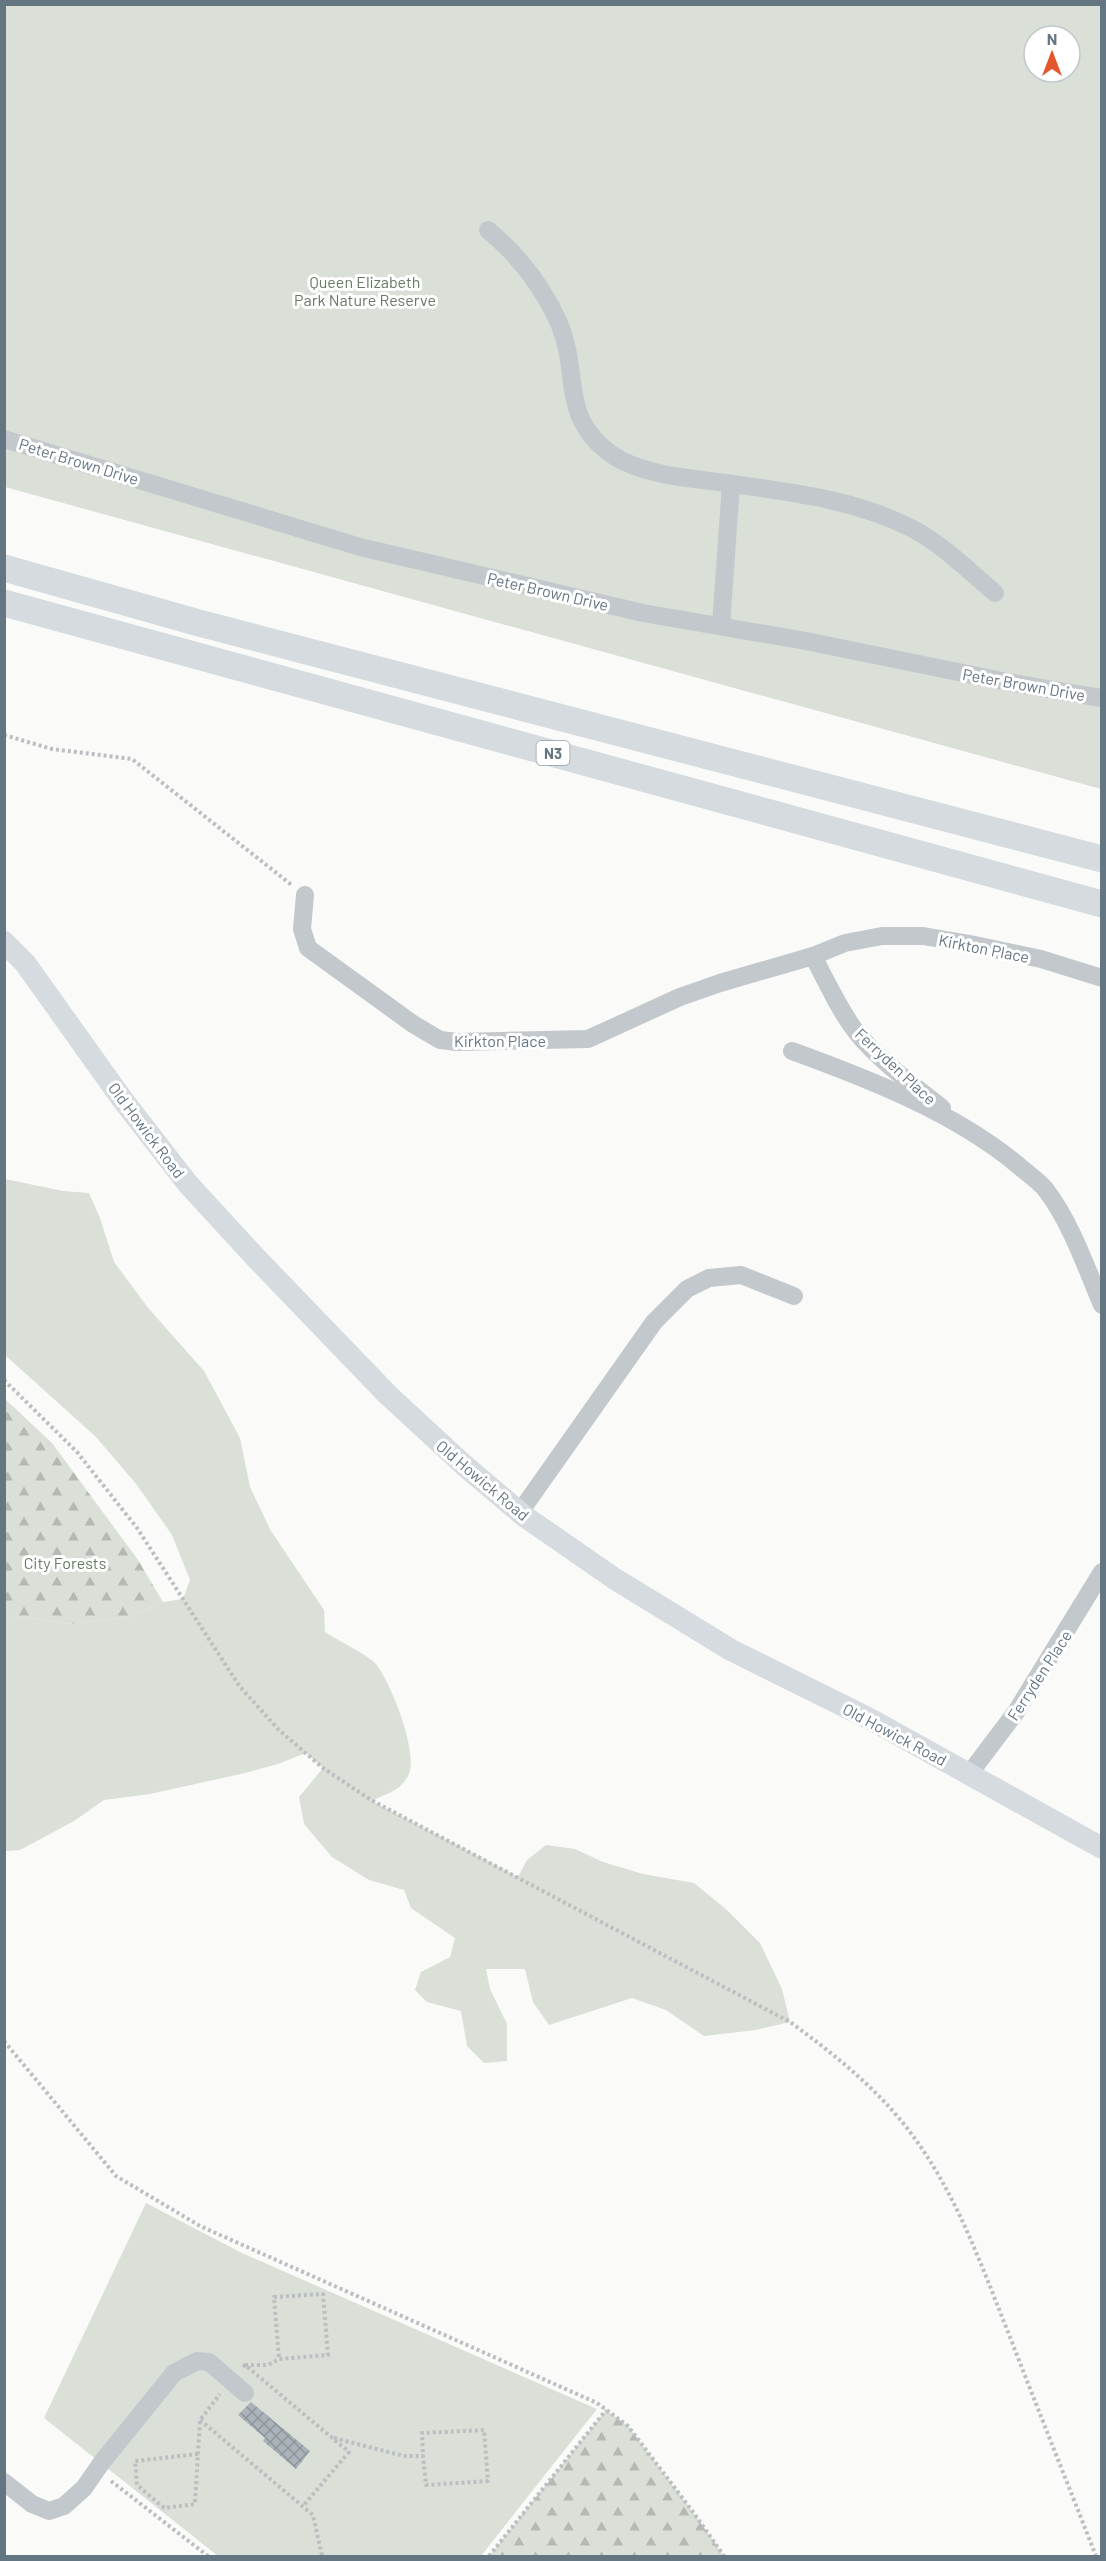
<svg xmlns="http://www.w3.org/2000/svg" width="1106" height="2561" viewBox="0 0 1106 2561" font-family="Barlow,sans-serif">
	<style>
		.green { fill: #dadfd7; fill-rule: evenodd }
		.forest { fill: url(#forest-firs) }
		.building { fill: url(#building-cross-hatch) }
		.lines { fill: none; stroke-linecap: round; stroke-linejoin: round }
		.path { stroke: #bbbfc2; stroke-width: 4; stroke-dasharray: 3 3; stroke-linecap: butt }
		.minor { stroke: #c3c8cc; stroke-width: 18 }
		.major { stroke: #d6dbdf; stroke-width: 22 }
		.highway { stroke: #d6dbdf; stroke-width: 27 }
		.labels { text-anchor: middle; dominant-baseline: central; stroke-width: 6; stroke-linejoin: round; paint-order: stroke }
		.shield { fill: #fff; stroke: #939fa8; stroke-width: 1.5 }
		.shield-label { font-size: 15px; font-weight: bold; fill: #657683 }
		.park-label { font-size: 16px; fill: #687a64; stroke: #fff }
		.street-label { font-size: 16px; fill: #657683; stroke: #fff }
	</style>
	<defs>
		<pattern id="forest-firs" width="22" height="20" patternUnits="userSpaceOnUse" patternTransform="scale(1.5)"><rect width="22" height="20" fill="#dadfd7"/><path d="M5 1l3.5 6h-7zM16 11l3.5 6h-7z" fill="#b4b9b4"/></pattern>
		<pattern id="building-cross-hatch" width="8" height="8" patternUnits="userSpaceOnUse" patternTransform="scale(1.5)"><rect width="8" height="8" fill="#aab3b9"/><path d="M0 0l8 8M0 8l8-8" fill="none" stroke="#8e969c"/></pattern>
	</defs>
	<rect width="100%" height="100%" fill="#fafaf8"/>
	<g class="green">
		<path d="M4 5H1101V789L5 487ZM1034 36H1070V72H1034Z"/>
		<path d="M5 1179 63 1191 89 1193 100 1218 114 1262 149 1309 204 1371 240 1438 250 1487 271 1531 324 1610 325 1632C337 1640 368 1655 376 1664 390 1681 420 1755 408 1776 399 1792 387 1793 372 1801L518 1877 527 1860 546 1845 575 1849 603 1862 643 1874 694 1883 727 1910 760 1943 782 1989 790 2022 756 2030 704 2036 666 2010 632 1998 549 2025 533 2002 525 1969H486L490 1989 507 2024V2061L484 2063 467 2046 461 2011 427 2002 415 1990 421 1972 450 1957 455 1938 411 1908 404 1890 369 1880 332 1857 304 1824 299 1797 323 1768 306 1753 278 1764 245 1773 150 1794 104 1800 74 1821 20 1850 5 1851 4 1620 23 1617 69 1624 129 1617 163 1602 183 1599 190 1580 172 1535 137 1485 96 1437 5 1355Z"/>
		<polygon points="146,2203 242,2253 597,2409 481,2556 218,2556 44,2418"/>
	</g>
	<g class="forest">
		<polygon points="5,1399 52,1443 138,1560 163,1602 129,1617 69,1624 23,1617 5,1620"/>
		<polygon points="606,2410 628,2426 693,2512 724,2556 489,2556"/>
	</g>
	<polygon class="building" points="251,2402 310,2451 296,2469 263,2441 265,2438 238,2415"/>
	<g class="lines">
		<g class="path">
			<polyline points="4,735 52,749 132,759 293,886"/>
			<path d="M4 1380 77 1452 137 1528 240 1687 279 1730 323 1768 371 1800 790 2022C838 2057 884 2094 918 2143 959 2201 982 2267 1008 2332 1037 2407 1067 2482 1096 2556"/>
			<polyline points="4,2041 116,2176 200,2226 597,2403 628,2426 693,2512 724,2556"/>
			<polyline points="245,2365 268,2365 279,2359 328,2355 323,2294 274,2297 279,2359"/>
			<polyline points="243,2367 245,2365 349,2452 303,2506"/>
			<polyline points="200,2420 313,2515 322,2556"/>
			<polyline points="334,2438 404,2456 423,2456 426,2485 488,2481 484,2430 422,2433 423,2456"/>
			<polyline points="198,2454 135,2461 137,2485 164,2508 195,2504 200,2420 220,2394"/>
			<polyline points="111,2481 208,2556"/>
			<polyline points="489,2556 606,2410"/>
		</g>
		<g class="minor">
			<path d="M488 230C518 255 543 287 559 323 581 374 558 418 614 456 644 476 698 479 733 484 795 493 857 500 913 529 943 545 969 571 995 593"/>
			<polyline points="4,439 360,547 643,613 806,641 1007,682 1102,698"/>
			<polyline points="721,626 731,484"/>
			<polyline points="305,895 302,929 308,948 413,1024 440,1040 457,1042 588,1039 680,997 720,983 813,956 845,943 882,936 923,936 970,944 1041,959 1102,978"/>
			<path d="M813 956C827 982 839 1010 857 1033 881 1062 913 1085 942 1108"/>
			<path d="M792 1051C869 1079 956 1113 1019 1166 1028 1174 1039 1181 1046 1190 1071 1223 1086 1267 1102 1305"/>
			<polyline points="520,1512 654,1322 687,1289 709,1278 741,1275 794,1296"/>
			<polyline points="970,1773 1016,1712 1102,1572"/>
			<polyline points="4,2482 32,2504 49,2511 64,2506 84,2488 102,2462 174,2373 197,2361 209,2362 245,2393"/>
		</g>
		<polyline class="major" points="4,942 25,963 122,1099 188,1184 257,1259 388,1395 465,1466 524,1516 615,1579 731,1650 870,1719 1102,1848"/>
		<g class="highway">
			<polyline points="4,568 199,623 1102,859"/>
			<polyline points="4,603 1102,904"/>
		</g>
	</g>
	<g class="labels">
		<rect class="shield" x="536.5" y="741" width="33" height="24" rx="4.5"/>
		<g class="shield-label">
			<text x="553" y="753">N3</text>
		</g>
		<g class="park-label">
			<text x="365" y="281">Queen Elizabeth<tspan x="365" dy="18">Park Nature Reserve</tspan></text>
			<text x="65" y="1562">City Forests</text>
		</g>
		<g class="street-label">
			<text transform="translate(79 461) rotate(17)">Peter Brown Drive</text>
			<text transform="translate(548 591) rotate(13)">Peter Brown Drive</text>
			<text transform="translate(1024 684) rotate(10)">Peter Brown Drive</text>
			<text transform="translate(984 948) rotate(11)">Kirkton Place</text>
			<text x="500" y="1040">Kirkton Place</text>
			<text transform="translate(896 1066) rotate(43)">Ferryden Place</text>
			<text transform="translate(147 1130) rotate(53)">Old Howick Road</text>
			<text transform="translate(483 1480) rotate(40)">Old Howick Road</text>
			<text transform="translate(1039 1675) rotate(-57)">Ferryden Place</text>
			<text transform="translate(895 1734) rotate(28)">Old Howick Road</text>
		</g>
	</g>
	<rect width="1106" height="2561" fill="none" stroke="#657683" stroke-width="12"/>
	<g transform="translate(1052 54)"><circle r="28" fill="#ffffff" stroke="#c1c8cd" stroke-width="1.5"/>
	<path d="M0-4.5L10 22L0 15L-10 22Z" fill="#e4572e"/>
	<text y="-9" font-size="16" font-weight="bold" text-anchor="middle" fill="#657683">N</text>
	</g>
</svg>
